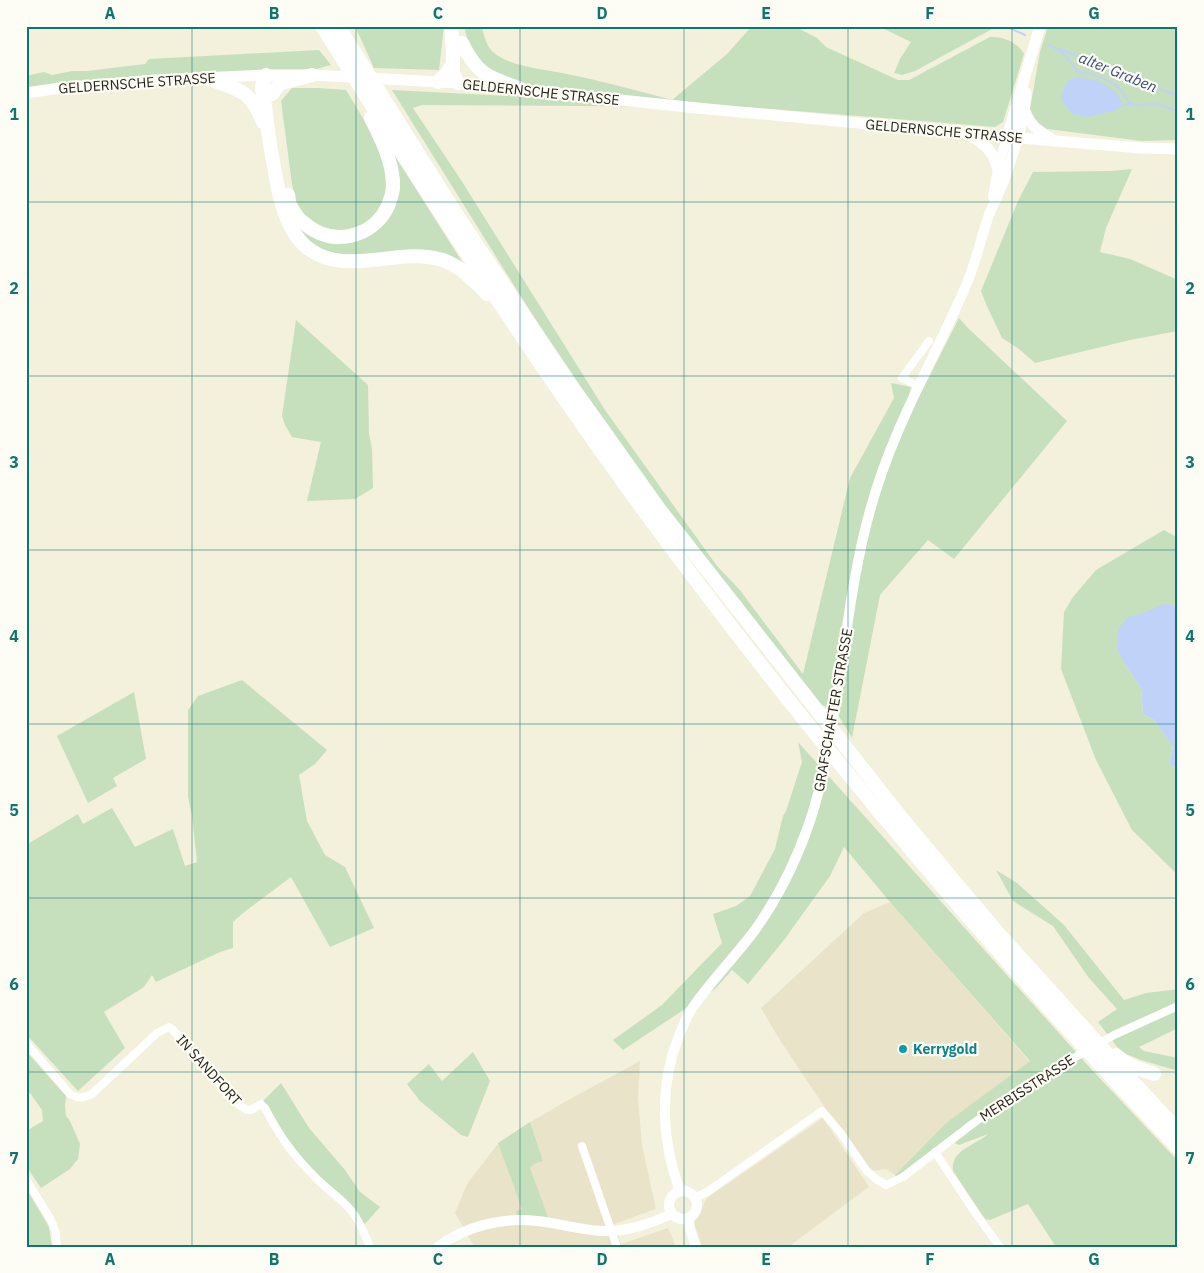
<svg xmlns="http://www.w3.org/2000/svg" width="1204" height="1273" viewBox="0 0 1204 1273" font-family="'IBM Plex Sans',sans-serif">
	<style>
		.built { fill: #e9e4c9 }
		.green { fill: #c6e0be }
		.water { fill: #c0d2f7 }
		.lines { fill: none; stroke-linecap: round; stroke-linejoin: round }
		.stream { stroke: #c0d2f7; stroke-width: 2 }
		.minor { stroke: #fff; stroke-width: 8 }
		.tertiary { stroke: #fff; stroke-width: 10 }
		.secondary { stroke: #fff; stroke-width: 11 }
		.motorway { stroke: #fff; stroke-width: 14 }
		.grid { fill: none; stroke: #0f766e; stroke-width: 1; stroke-opacity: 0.55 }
		.culture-dot { fill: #0f9aa8; stroke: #fefdf5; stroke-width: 2 }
		.labels { text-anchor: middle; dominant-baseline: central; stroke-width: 4.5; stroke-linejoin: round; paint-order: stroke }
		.street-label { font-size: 14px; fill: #211f18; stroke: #fefdf5 }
		.culture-label { font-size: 14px; font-weight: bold; fill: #0d838f; stroke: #fefdf5; text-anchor: start }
		.water-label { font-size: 15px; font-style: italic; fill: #374c7d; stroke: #fefdf5 }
		.neatline { fill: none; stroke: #0f766e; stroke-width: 2 }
		.grid-label { font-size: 16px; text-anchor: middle; font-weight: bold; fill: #0f766e }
	</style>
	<rect width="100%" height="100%" fill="#f3f0dc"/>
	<g class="built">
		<polygon points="890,902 1030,1062 946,1123 895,1175 886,1169 871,1171 864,1164 835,1120 826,1109 797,1066 778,1037 761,1008 864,913"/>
		<polygon points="640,1061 638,1098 642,1145 656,1209 614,1224 621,1244 668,1228 676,1247 476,1247 472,1243 455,1213 467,1184 496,1146 529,1123 561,1104"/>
		<polygon points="823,1118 869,1187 788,1247 702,1247 694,1223 707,1198"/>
	</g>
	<g class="green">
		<polygon points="355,26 444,26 439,70 374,68"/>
		<path d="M464 26H481C484 34 486 45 492 51 509 68 548 69 572 75 605 82 639 91 672 100L727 54 752 26H794L817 38 826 47 898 80H909L990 37C1003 36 1017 42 1024 54L1003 122 995 127 745 107 422 105 413 108 461 180 605 410 717 566 739 589 803 674 850 478 894 398 891 383 911 387 905 413 924 387 959 318 968 328 1067 421 954 559 928 540 880 595 852 738 835 710 810 701 730 602 575 383 392 90 508 96 513 80C507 78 500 77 495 75 477 65 468 45 464 26Z"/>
		<polygon points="878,26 994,26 994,28 915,71 902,75 894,73 900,59 911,42"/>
		<polygon points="1048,26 1178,26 1178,140 1142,141 1047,129 1036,122 1030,109 1040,52"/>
		<polygon points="319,50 331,65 312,70 26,91 26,76 44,72 52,75 72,71 87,71 145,64 149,59"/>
		<polygon points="292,88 318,88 346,90 364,120 385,162 386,195 373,220 355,230 332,233 307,219 296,201 292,184 281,101"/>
		<path d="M393 153 468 271 460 264 333 257 300 236 289 212C299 223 308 237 324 242 348 251 386 232 394 208 396 203 395 197 394 192 394 179 393 166 393 153Z"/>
		<polygon points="1132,169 1106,228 1100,252 1130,259 1178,280 1178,331 1130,340 1035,363 1019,349 1002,338 986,304 981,291 1018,201 1033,172 1111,171"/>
		<polygon points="296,320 368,385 369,434 372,449 373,488 355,499 307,501 321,442 292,437 285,425 282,416"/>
		<polygon points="1164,530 1178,538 1178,606 1165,603 1125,664 1141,688 1143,714 1154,720 1173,747 1169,763 1178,770 1178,875 1132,830 1096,760 1061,669 1064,612 1073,597 1096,570"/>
		<polygon points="242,680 327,750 315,764 299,775 307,821 325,855 345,867 374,928 330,947 291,877 243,913 233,922 233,948 220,952 156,982 152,975 144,987 104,1012 125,1048 78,1091 26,1034 26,845 78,814 83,824 112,808 135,847 173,829 185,866 197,862 192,815 188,797 188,710 198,696"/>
		<polygon points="134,692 146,759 113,778 117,786 88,803 57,736"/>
		<path d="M798 742 1092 1070 1178 1161V1247H1056L1028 1204 990 1220 985 1219 953 1171C950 1150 976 1145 988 1134L959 1145 953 1142 897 1178 895 1175 946 1123 1030 1061 890 902 844 847 830 876 784 940 748 984 732 970 715 989 623 1050 613 1040 662 1005 722 943 713 914 736 906 750 896 775 849 783 816 786 811 802 762Z"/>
		<polygon points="996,870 1017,883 1064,925 1124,1000 1146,993 1171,990 1178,989 1178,1028 1139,1047 1144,1051 1178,1058 1178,1071 1141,1060 1121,1052 1098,1022 1117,1009 1089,978 1053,926 1013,901"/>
		<polygon points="26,1051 66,1096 65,1106 66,1116 70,1121 80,1144 78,1159 70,1169 41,1188 26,1166 26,1131 43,1121 42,1110 30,1093 26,1096"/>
		<polygon points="473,1052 490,1081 468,1137 461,1135 420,1101 407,1084 429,1064 442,1081"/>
		<polygon points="281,1083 309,1128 345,1170 360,1192 380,1207 364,1225 295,1152 262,1102"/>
		<polygon points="530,1122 543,1161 534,1164 530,1168 548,1217 517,1216 516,1211 522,1209 498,1143"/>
		<polygon points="26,1188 49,1227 52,1247 26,1247"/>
	</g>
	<g class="water">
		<polygon points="1076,77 1095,80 1105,84 1118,95 1121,101 1120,106 1117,110 1096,115 1087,117 1073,114 1063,103 1061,97 1064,88 1069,80"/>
		<polygon points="1166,603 1178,606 1178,770 1169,763 1173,747 1154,720 1143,714 1141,688 1125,664 1118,651 1117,638 1119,628 1129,617 1146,612"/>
	</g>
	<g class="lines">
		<g class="stream">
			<polyline points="1005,26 1025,35"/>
			<path d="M1048 45C1066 52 1066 58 1078 72 1093 74 1109 78 1120 89 1124 93 1127 102 1132 104 1138 107 1146 104 1152 104 1161 103 1169 109 1178 111"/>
			<polyline points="1060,49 1178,96"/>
			<polyline points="1120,106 1130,104"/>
		</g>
		<g class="minor">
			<polyline points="918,386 902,378 929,341"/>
			<path d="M26 1043 70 1094C79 1099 83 1098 92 1094L157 1033 169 1027 172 1029 226 1091 239 1105 247 1110H251L261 1104 265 1108C279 1135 292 1154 314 1176 323 1186 335 1194 345 1204 358 1216 363 1231 370 1247"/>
			<polyline points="582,1146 617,1247"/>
			<polyline points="935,1152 976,1214 1000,1247"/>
			<polyline points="26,1179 51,1220 56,1233 57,1247"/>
			<polyline points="696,1197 707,1192 822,1111 840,1132 866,1170 876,1179 886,1185 903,1177 971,1125 1023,1087 1114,1035 1178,1006"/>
		</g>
		<g class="tertiary">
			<polyline points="993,197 998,169 1007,137"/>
			<circle cx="683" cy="1205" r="14"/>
			<path d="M680 1191C661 1140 659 1086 679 1036 683 1027 686 1017 691 1010 710 982 735 957 755 930 778 898 796 861 809 824 819 795 825 766 830 736 844 660 850 581 871 507 893 428 933 361 965 288 976 263 981 237 990 212 994 204 998 195 1002 186 1008 171 1013 154 1018 138"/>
			<polyline points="688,1218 690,1229 696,1247"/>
			<path d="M438 1247C465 1226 503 1217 537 1221 557 1223 581 1230 602 1231 627 1232 649 1224 672 1214"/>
		</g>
		<g class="secondary">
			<polyline points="26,93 60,88 156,80 266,75 312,75 458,83 697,108 1007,137 1141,148 1178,149"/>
			<path d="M1024 110C1030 126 1039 131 1053 140"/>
			<path d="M969 134C986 147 991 147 998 169"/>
			<polyline points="1007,137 1040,26"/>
			<polyline points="1018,138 1024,110 1026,93"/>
		</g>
		<g class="motorway">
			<path d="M322 26C422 187 525 347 636 500 803 728 983 943 1178 1148"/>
			<polyline points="338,26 458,217 571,385 660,510 896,811 954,881 1000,935 1132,1081 1178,1130"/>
			<polyline points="451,26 453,49 453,74 458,83"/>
			<path d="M462 43C478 76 489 77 521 89"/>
			<path d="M266 75C265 79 263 83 262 86 262 92 264 99 265 105 267 124 269 142 273 161 282 215 292 266 360 261 386 260 413 252 439 259 459 264 473 280 487 294"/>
			<path d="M206 78C236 89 250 88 263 122"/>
			<polyline points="438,82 447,73 452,65"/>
			<polyline points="272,94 278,86 282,83 312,75"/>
			<path d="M288 195C289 199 289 203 290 206 293 213 299 219 305 224 332 247 373 238 388 206 390 200 393 193 393 187 394 166 381 137 371 118"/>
			<path d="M1116 1055C1127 1066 1140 1069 1154 1074"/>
		</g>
	</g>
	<path class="grid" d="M192 26V1247M356 26V1247M520 26V1247M684 26V1247M848 26V1247M1012 26V1247M26 202H1178M26 376H1178M26 550H1178M26 724H1178M26 898H1178M26 1072H1178"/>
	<circle class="culture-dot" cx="903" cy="1049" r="5"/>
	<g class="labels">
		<g class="street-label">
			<text transform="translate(137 83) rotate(-4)">GELDERNSCHE STRASSE</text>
			<text transform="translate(541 92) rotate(6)">GELDERNSCHE STRASSE</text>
			<text transform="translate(944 131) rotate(5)">GELDERNSCHE STRASSE</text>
			<text transform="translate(833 710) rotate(-80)">GRAFSCHAFTER STRASSE</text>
			<text transform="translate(209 1070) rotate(48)">IN SANDFORT</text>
			<text transform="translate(1027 1088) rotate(-33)">MERBISSTRASSE</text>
		</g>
		<g class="culture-label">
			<text x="913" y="1049">Kerrygold</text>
		</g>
		<g class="water-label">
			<text transform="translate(1118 72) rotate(22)">alter Graben</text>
		</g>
	</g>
	<rect width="1204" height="1273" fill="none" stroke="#fefdf5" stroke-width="55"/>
	<rect x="28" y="28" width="1148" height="1218" class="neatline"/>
	<g class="grid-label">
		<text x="110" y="19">A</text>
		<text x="274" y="19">B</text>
		<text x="438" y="19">C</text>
		<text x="602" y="19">D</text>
		<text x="766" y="19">E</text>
		<text x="930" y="19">F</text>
		<text x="1094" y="19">G</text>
		<text x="14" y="120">1</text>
		<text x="1190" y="120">1</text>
		<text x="14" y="294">2</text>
		<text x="1190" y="294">2</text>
		<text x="14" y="468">3</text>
		<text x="1190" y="468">3</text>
		<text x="14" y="642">4</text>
		<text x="1190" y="642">4</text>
		<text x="14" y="816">5</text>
		<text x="1190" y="816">5</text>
		<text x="14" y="990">6</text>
		<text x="1190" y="990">6</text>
		<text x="14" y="1164">7</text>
		<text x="1190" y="1164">7</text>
		<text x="110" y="1265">A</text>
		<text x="274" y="1265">B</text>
		<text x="438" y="1265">C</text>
		<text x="602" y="1265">D</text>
		<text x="766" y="1265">E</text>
		<text x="930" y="1265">F</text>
		<text x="1094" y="1265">G</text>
	</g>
</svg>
